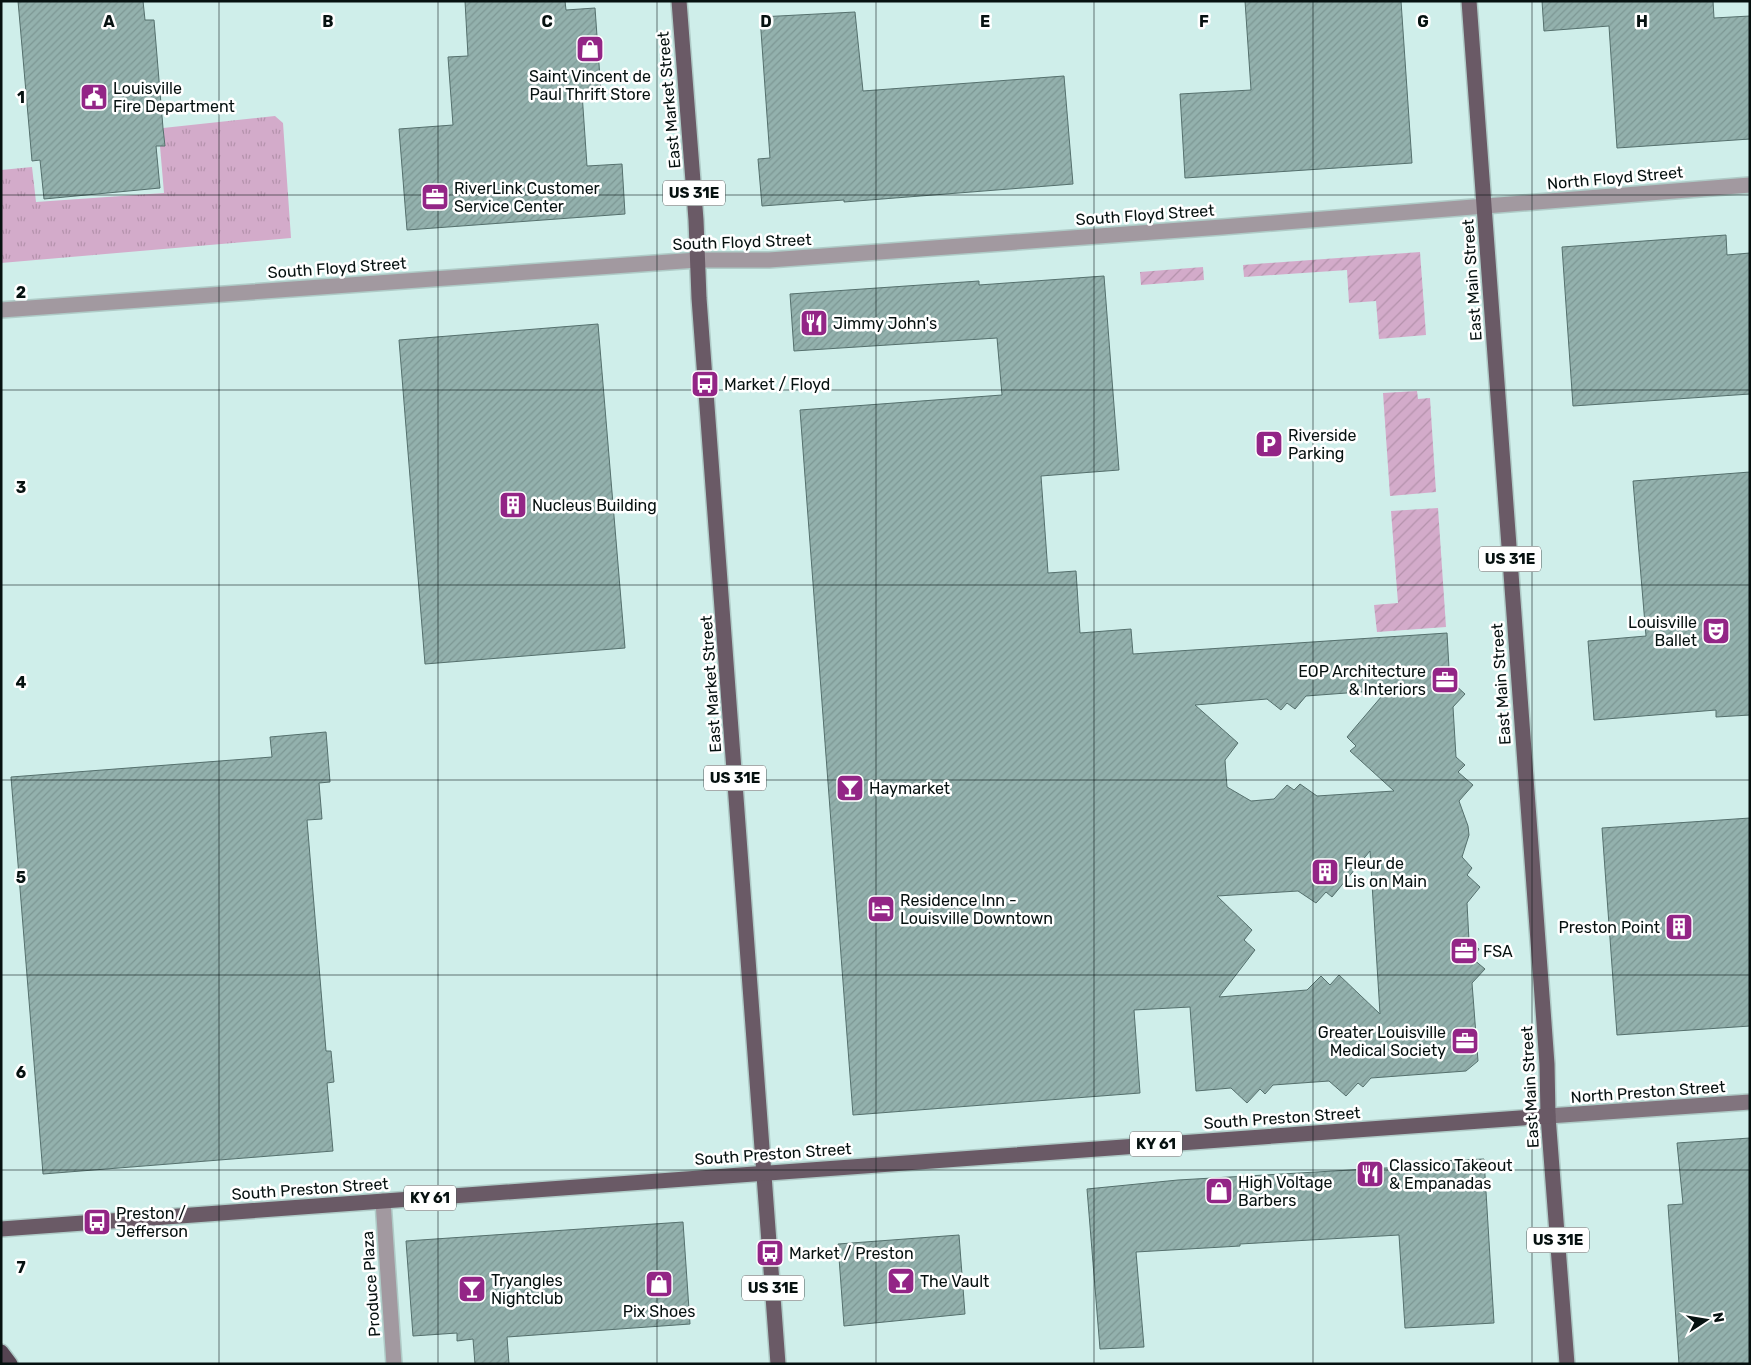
<svg xmlns="http://www.w3.org/2000/svg" width="1751" height="1365" viewBox="0 0 1751 1365" font-family="Rubik,sans-serif">
	<style>
		.grass { fill: url(#grass-tufts) }
		.garden { fill: url(#garden-furrows) }
		.building { fill: url(#building-hatch); stroke: #55706d; fill-rule: evenodd }
		.lines { fill: none; stroke-linecap: round; stroke-linejoin: round }
		.street-casing { stroke: #afcbc7; stroke-width: 18 }
		.secondary-casing { stroke: #afcbc7; stroke-width: 18 }
		.primary-casing { stroke: #afcbc7; stroke-width: 18 }
		.highway-casing { stroke: #afcbc7; stroke-width: 18 }
		.street { stroke: #a299a0; stroke-width: 15 }
		.secondary { stroke: #81747e; stroke-width: 15 }
		.primary { stroke: #6a5a66; stroke-width: 15 }
		.highway { stroke: #554452; stroke-width: 15 }
		.grid { fill: none; stroke: #061110; stroke-width: 1; stroke-opacity: 0.55 }
		.labels { text-anchor: middle; dominant-baseline: central; stroke-width: 5; stroke-linejoin: round; paint-order: stroke }
		.shield { fill: #fff; stroke: #515858; stroke-width: 1 }
		.shield-label { font-size: 15px; font-weight: bold; fill: #061110 }
		.poi-label { font-size: 16px; fill: #061110; stroke: #fff; text-anchor: start }
		.street-label { font-size: 16px; fill: #061110; stroke: #fff }
		.grid-label { font-size: 16px; text-anchor: middle; font-weight: bold; fill: #061110; stroke: #fff; stroke-width: 5; stroke-linejoin: round; paint-order: stroke }
	</style>
	<defs>
		<pattern id="grass-tufts" width="24" height="20" patternUnits="userSpaceOnUse" patternTransform="scale(1.25)"><rect width="24" height="20" fill="#d3abca"/><path d="M3 7l-1-3M5 7V3M7 7l1-3M15 17l-1-3M17 17v-4M19 17l1-3" fill="none" stroke="#b492ac"/></pattern>
		<pattern id="garden-furrows" width="10" height="10" patternUnits="userSpaceOnUse" patternTransform="scale(1.25)"><rect width="10" height="10" fill="#d3abca"/><path d="M-1 1l2-2M0 10L10 0M9 11l2-2" fill="none" stroke="#b492ac"/></pattern>
		<pattern id="building-hatch" width="6" height="6" patternUnits="userSpaceOnUse" patternTransform="scale(1.25)"><rect width="6" height="6" fill="#93b1ad"/><path d="M-1 1l2-2M0 6l6-6M5 7l2-2" fill="none" stroke="#7d9794"/></pattern>
	</defs>
	<rect width="100%" height="100%" fill="#cfeeea"/>
	<polygon class="grass" points="275,116 283,123 291,238 1,263 1,170 32,167 36,202 164,193 160,146 165,146 163,128"/>
	<g class="garden">
		<polygon points="1420,252 1426,335 1379,339 1376,301 1349,303 1347,270 1244,277 1243,265"/>
		<polygon points="1203,267 1204,280 1141,285 1140,272"/>
		<polygon points="1417,391 1418,399 1430,398 1436,492 1390,496 1383,393"/>
		<polygon points="1438,508 1446,627 1377,632 1374,605 1398,603 1391,511"/>
	</g>
	<g class="building">
		<polygon points="18,1 143,1 145,20 154,20 163,128 165,146 156,146 160,188 44,199 40,160 32,161"/>
		<polygon points="465,1 565,1 566,10 595,8 601,92 582,93 587,166 622,164 625,214 407,230 399,129 453,125 448,57 468,56"/>
		<polygon points="1245,1 1401,1 1412,163 1185,178 1180,94 1251,90"/>
		<polygon points="1542,1 1713,1 1714,18 1750,16 1750,139 1617,148 1609,26 1544,31"/>
		<polygon points="855,12 863,91 1064,76 1073,184 844,202 844,200 762,206 758,159 770,158 760,17"/>
		<polygon points="1726,235 1727,255 1750,253 1750,394 1573,406 1562,247"/>
		<path d="M1104 276 1119 470 1041 476 1048 573 1076 571 1080 633 1131 629 1133 654 1447 633 1449 668 1458 676 1453 683 1465 694 1453 707 1456 757 1465 765 1458 772 1473 785 1459 801 1468 826 1469 835 1462 857 1472 868 1467 875 1480 887 1467 903 1469 941 1479 949 1473 959 1485 969 1472 983 1478 1061 1466 1071 1371 1078 1363 1087 1358 1083 1346 1096 1329 1081 1273 1085 1265 1094 1260 1089 1247 1103 1231 1088 1196 1091 1190 1007 1134 1010 1140 1093 853 1115 800 410 1002 395 997 338 794 351 790 294 979 281V285ZM1387 690 1347 737 1356 746 1350 751 1394 791 1317 796 1300 784 1294 790 1287 785 1274 799 1251 801 1227 787 1225 760 1238 743 1195 705 1267 699 1281 710 1287 703 1295 709 1306 696ZM1370 851 1380 1014 1339 975 1330 985 1321 976 1307 990 1219 997 1255 950 1244 940 1252 930 1217 896 1298 891 1316 903 1326 892 1332 897Z"/>
		<polygon points="598,324 625,648 425,664 399,340"/>
		<polygon points="1750,472 1750,715 1716,717 1716,710 1594,720 1588,641 1646,636 1633,481"/>
		<polygon points="326,732 330,782 319,783 322,819 307,820 326,1051 331,1051 334,1082 327,1083 333,1151 43,1174 11,777 272,757 270,737"/>
		<polygon points="1750,818 1750,1026 1617,1035 1602,828"/>
		<polygon points="1750,1138 1750,1364 1679,1364 1668,1205 1683,1204 1677,1143"/>
		<polygon points="1484,1159 1494,1323 1405,1328 1399,1235 1240,1244 1240,1246 1136,1252 1144,1347 1100,1349 1087,1189 1178,1180 1420,1166 1419,1162"/>
		<polygon points="683,1222 690,1324 507,1337 509,1364 475,1364 473,1339 457,1341 457,1333 413,1336 406,1241"/>
		<polygon points="959,1235 965,1314 844,1326 838,1244"/>
	</g>
	<g class="lines">
		<defs>
			<g id="street">
				<polyline points="1,310 697,260 769,260 1222,227 1750,185"/>
				<polyline points="383,1201 394,1364"/>
			</g>
			<polyline id="secondary" points="1548,1116 1750,1102"/>
			<g id="primary">
				<polyline points="679,1 696,220 699,298 778,1364"/>
				<polyline points="1469,1 1547,1064 1548,1116 1567,1364"/>
				<polyline points="1,1229 1548,1116"/>
			</g>
			<polyline id="highway" points="1,1352 10,1364"/>
		</defs>
		<use href="#street" class="street-casing"/>
		<use href="#secondary" class="secondary-casing"/>
		<use href="#primary" class="primary-casing"/>
		<use href="#highway" class="highway-casing"/>
		<use href="#street" class="street"/>
		<use href="#secondary" class="secondary"/>
		<use href="#primary" class="primary"/>
		<use href="#highway" class="highway"/>
	</g>
	<path class="grid" d="M219 1V1364M438 1V1364M657 1V1364M876 1V1364M1094 1V1364M1313 1V1364M1532 1V1364M1 195H1750M1 390H1750M1 585H1750M1 780H1750M1 975H1750M1 1170H1750"/>
	<defs>
		<symbol id="shop-square" viewBox="-11 -11 22 22"><rect x="-9" y="-9" width="18" height="18" rx="4" fill="#932586" stroke="#fff"/><path d="M-5-2.5h2.3a2.7 3.5 0 0 1 5.4 0H5L5.5 6h-11ZM-1.5-2.5h3a1.5 2.3 0 0 0-3 0Z" fill="#fff"/></symbol>
		<symbol id="civic-square" viewBox="-11 -11 22 22"><rect x="-9" y="-9" width="18" height="18" rx="4" fill="#932586" stroke="#fff"/><path d="M-.6-6.5H3V-4.5H.6V-3L4-1V1h2V6H-6V1h2V-1L-.6-3ZM-1.2 2.5V6h2.4V2.5Z" fill="#fff"/></symbol>
		<symbol id="office-square" viewBox="-11 -11 22 22"><rect x="-9" y="-9" width="18" height="18" rx="4" fill="#932586" stroke="#fff"/><path d="M-6-3h4V-5.5h4V-3h4V5H-6ZM-1-4.5V-3h2v-1.5ZM-6 0V1H6V0Z" fill="#fff"/></symbol>
		<symbol id="restaurant-square" viewBox="-11 -11 22 22"><rect x="-9" y="-9" width="18" height="18" rx="4" fill="#932586" stroke="#fff"/><path d="M-5-6h1v4h1v-4h1v4h1v-4h1v5L-1.5 .5V6h-2V.5L-5-1ZM5-6V6H3V1.5H1.5Q1.5-4 5-6Z" fill="#fff"/></symbol>
		<symbol id="bus-square" viewBox="-11 -11 22 22"><rect x="-9" y="-9" width="18" height="18" rx="4" fill="#932586" stroke="#fff"/><path d="M-5-6H5V4H4V6H2V4H-2V6H-4V4H-5ZM-3.5-4V0h7V-4ZM-3.5 1.2v1.5H-2V1.2ZM2 1.2v1.5H3.5V1.2Z" fill="#fff"/></symbol>
		<symbol id="parking-square" viewBox="-11 -11 22 22"><rect x="-9" y="-9" width="18" height="18" rx="4" fill="#932586" stroke="#fff"/><path d="M-3.5-5.5H1a3.5 3.5 0 0 1 0 7H-1V5.5H-3.5ZM-1-3.4V-.6H.8a1.4 1.4 0 0 0 0-2.8Z" fill="#fff"/></symbol>
		<symbol id="building-square" viewBox="-11 -11 22 22"><rect x="-9" y="-9" width="18" height="18" rx="4" fill="#932586" stroke="#fff"/><path d="M-4-6H4V6H1V3H-1V6H-4ZM-2.5-4.3h1.7v1.8h-1.7ZM.8-4.3h1.7v1.8H.8ZM-2.5-1h1.7V.8h-1.7ZM.8-1h1.7V.8H.8Z" fill="#fff"/></symbol>
		<symbol id="theatre-square" viewBox="-11 -11 22 22"><rect x="-9" y="-9" width="18" height="18" rx="4" fill="#932586" stroke="#fff"/><path d="M-5-5.5Q0-4 5-5.5V0Q5 5 0 6Q-5 5-5 0ZM-3.3-2.5H-1v1.5H-3.3ZM1-2.5H3.3v1.5H1ZM-2.8 1Q0 5.5 2.8 1Z" fill="#fff"/></symbol>
		<symbol id="bar-square" viewBox="-11 -11 22 22"><rect x="-9" y="-9" width="18" height="18" rx="4" fill="#932586" stroke="#fff"/><path d="M-6-5H6L.8 .8V4.5H3.5V6h-7V4.5H-.8V.8Z" fill="#fff"/></symbol>
		<symbol id="hotel-square" viewBox="-11 -11 22 22"><rect x="-9" y="-9" width="18" height="18" rx="4" fill="#932586" stroke="#fff"/><path d="M-6-4.5h1.5V1H6V5H4.5V3h-9V5H-6ZM-4 0a1.8 1.8 0 1 1 3.6 0ZM.5 0V-2.5h3Q6-2.5 6 0Z" fill="#fff"/></symbol>
	</defs>
	<g fill-rule="evenodd">
		<use href="#shop-square" x="574" y="33" width="32" height="32"/>
		<use href="#civic-square" x="78" y="81" width="32" height="32"/>
		<use href="#office-square" x="419" y="181" width="32" height="32"/>
		<use href="#restaurant-square" x="798" y="307" width="32" height="32"/>
		<use href="#bus-square" x="689" y="368" width="32" height="32"/>
		<use href="#parking-square" x="1253" y="428" width="32" height="32"/>
		<use href="#building-square" x="497" y="489" width="32" height="32"/>
		<use href="#theatre-square" x="1700" y="615" width="32" height="32"/>
		<use href="#office-square" x="1429" y="664" width="32" height="32"/>
		<use href="#bar-square" x="834" y="772" width="32" height="32"/>
		<use href="#building-square" x="1309" y="856" width="32" height="32"/>
		<use href="#hotel-square" x="865" y="893" width="32" height="32"/>
		<use href="#building-square" x="1663" y="911" width="32" height="32"/>
		<use href="#office-square" x="1448" y="935" width="32" height="32"/>
		<use href="#office-square" x="1449" y="1025" width="32" height="32"/>
		<use href="#restaurant-square" x="1354" y="1158" width="32" height="32"/>
		<use href="#shop-square" x="1203" y="1175" width="32" height="32"/>
		<use href="#bus-square" x="81" y="1206" width="32" height="32"/>
		<use href="#bus-square" x="754" y="1237" width="32" height="32"/>
		<use href="#bar-square" x="885" y="1265" width="32" height="32"/>
		<use href="#shop-square" x="643" y="1268" width="32" height="32"/>
		<use href="#bar-square" x="456" y="1273" width="32" height="32"/>
	</g>
	<g class="labels">
		<g class="shield">
			<rect x="663" y="180.5" width="62" height="25" rx="4"/>
			<rect x="1479" y="546.5" width="62" height="25" rx="4"/>
			<rect x="704" y="765.5" width="62" height="25" rx="4"/>
			<rect x="1130" y="1131.5" width="52" height="25" rx="4"/>
			<rect x="404" y="1185.5" width="52" height="25" rx="4"/>
			<rect x="1527" y="1227.5" width="62" height="25" rx="4"/>
			<rect x="742" y="1275.5" width="62" height="25" rx="4"/>
		</g>
		<g class="shield-label">
			<text x="694" y="193">US 31E</text>
			<text x="1510" y="559">US 31E</text>
			<text x="735" y="778">US 31E</text>
			<text x="1156" y="1144">KY 61</text>
			<text x="430" y="1198">KY 61</text>
			<text x="1558" y="1240">US 31E</text>
			<text x="773" y="1288">US 31E</text>
		</g>
		<g class="poi-label">
			<text x="590" y="76" text-anchor="middle">Saint Vincent de<tspan x="590" dy="18">Paul Thrift Store</tspan></text>
			<text x="113" y="88">Louisville<tspan x="113" dy="18">Fire Department</tspan></text>
			<text x="454" y="188">RiverLink Customer<tspan x="454" dy="18">Service Center</tspan></text>
			<text x="833" y="323">Jimmy John's</text>
			<text x="724" y="384">Market / Floyd</text>
			<text x="1288" y="435">Riverside<tspan x="1288" dy="18">Parking</tspan></text>
			<text x="532" y="505">Nucleus Building</text>
			<text x="1697" y="622" text-anchor="end">Louisville<tspan x="1697" dy="18">Ballet</tspan></text>
			<text x="1426" y="671" text-anchor="end">EOP Architecture<tspan x="1426" dy="18">&amp; Interiors</tspan></text>
			<text x="869" y="788">Haymarket</text>
			<text x="1344" y="863">Fleur de<tspan x="1344" dy="18">Lis on Main</tspan></text>
			<text x="900" y="900">Residence Inn -<tspan x="900" dy="18">Louisville Downtown</tspan></text>
			<text x="1660" y="927" text-anchor="end">Preston Point</text>
			<text x="1483" y="951">FSA</text>
			<text x="1446" y="1032" text-anchor="end">Greater Louisville<tspan x="1446" dy="18">Medical Society</tspan></text>
			<text x="1389" y="1165">Classico Takeout<tspan x="1389" dy="18">&amp; Empanadas</tspan></text>
			<text x="1238" y="1182">High Voltage<tspan x="1238" dy="18">Barbers</tspan></text>
			<text x="116" y="1213">Preston /<tspan x="116" dy="18">Jefferson</tspan></text>
			<text x="789" y="1253">Market / Preston</text>
			<text x="491" y="1280">Tryangles<tspan x="491" dy="18">Nightclub</tspan></text>
			<text x="920" y="1281">The Vault</text>
			<text x="659" y="1311" text-anchor="middle">Pix Shoes</text>
		</g>
		<g class="street-label">
			<text transform="translate(669 100) rotate(-95)">East Market Street</text>
			<text transform="translate(1615 178) rotate(-5)">North Floyd Street</text>
			<text transform="translate(1145 215) rotate(-4)">South Floyd Street</text>
			<text transform="translate(742 242) rotate(-2)">South Floyd Street</text>
			<text transform="translate(337 268) rotate(-4)">South Floyd Street</text>
			<text transform="translate(1472 280) rotate(-94)">East Main Street</text>
			<text transform="translate(711 684) rotate(-94)">East Market Street</text>
			<text transform="translate(1501 684) rotate(-94)">East Main Street</text>
			<text transform="translate(1530 1087) rotate(-93)">East Main Street</text>
			<text transform="translate(1648 1092) rotate(-4)">North Preston Street</text>
			<text transform="translate(1282 1118) rotate(-4)">South Preston Street</text>
			<text transform="translate(773 1154) rotate(-4)">South Preston Street</text>
			<text transform="translate(310 1189) rotate(-4)">South Preston Street</text>
			<text transform="translate(371 1284) rotate(-94)">Produce Plaza</text>
		</g>
	</g>
	<g class="grid-label">
		<text x="109" y="27">A</text>
		<text x="328" y="27">B</text>
		<text x="547" y="27">C</text>
		<text x="766" y="27">D</text>
		<text x="985" y="27">E</text>
		<text x="1204" y="27">F</text>
		<text x="1423" y="27">G</text>
		<text x="1642" y="27">H</text>
		<text x="21" y="103">1</text>
		<text x="21" y="298">2</text>
		<text x="21" y="493">3</text>
		<text x="21" y="688">4</text>
		<text x="21" y="883">5</text>
		<text x="21" y="1078">6</text>
		<text x="21" y="1273">7</text>
	</g>
	<rect width="1751" height="1365" fill="none" stroke="#061110" stroke-width="5"/>
	<g transform="translate(1706 1320) rotate(78)" stroke="#ffffff" stroke-width="4" paint-order="stroke">
	<path d="M0-4L9 19L0 12L-9 19Z" fill="#061110"/>
	<text y="-8" font-size="14" font-weight="bold" text-anchor="middle" fill="#061110">N</text>
	</g>
</svg>
